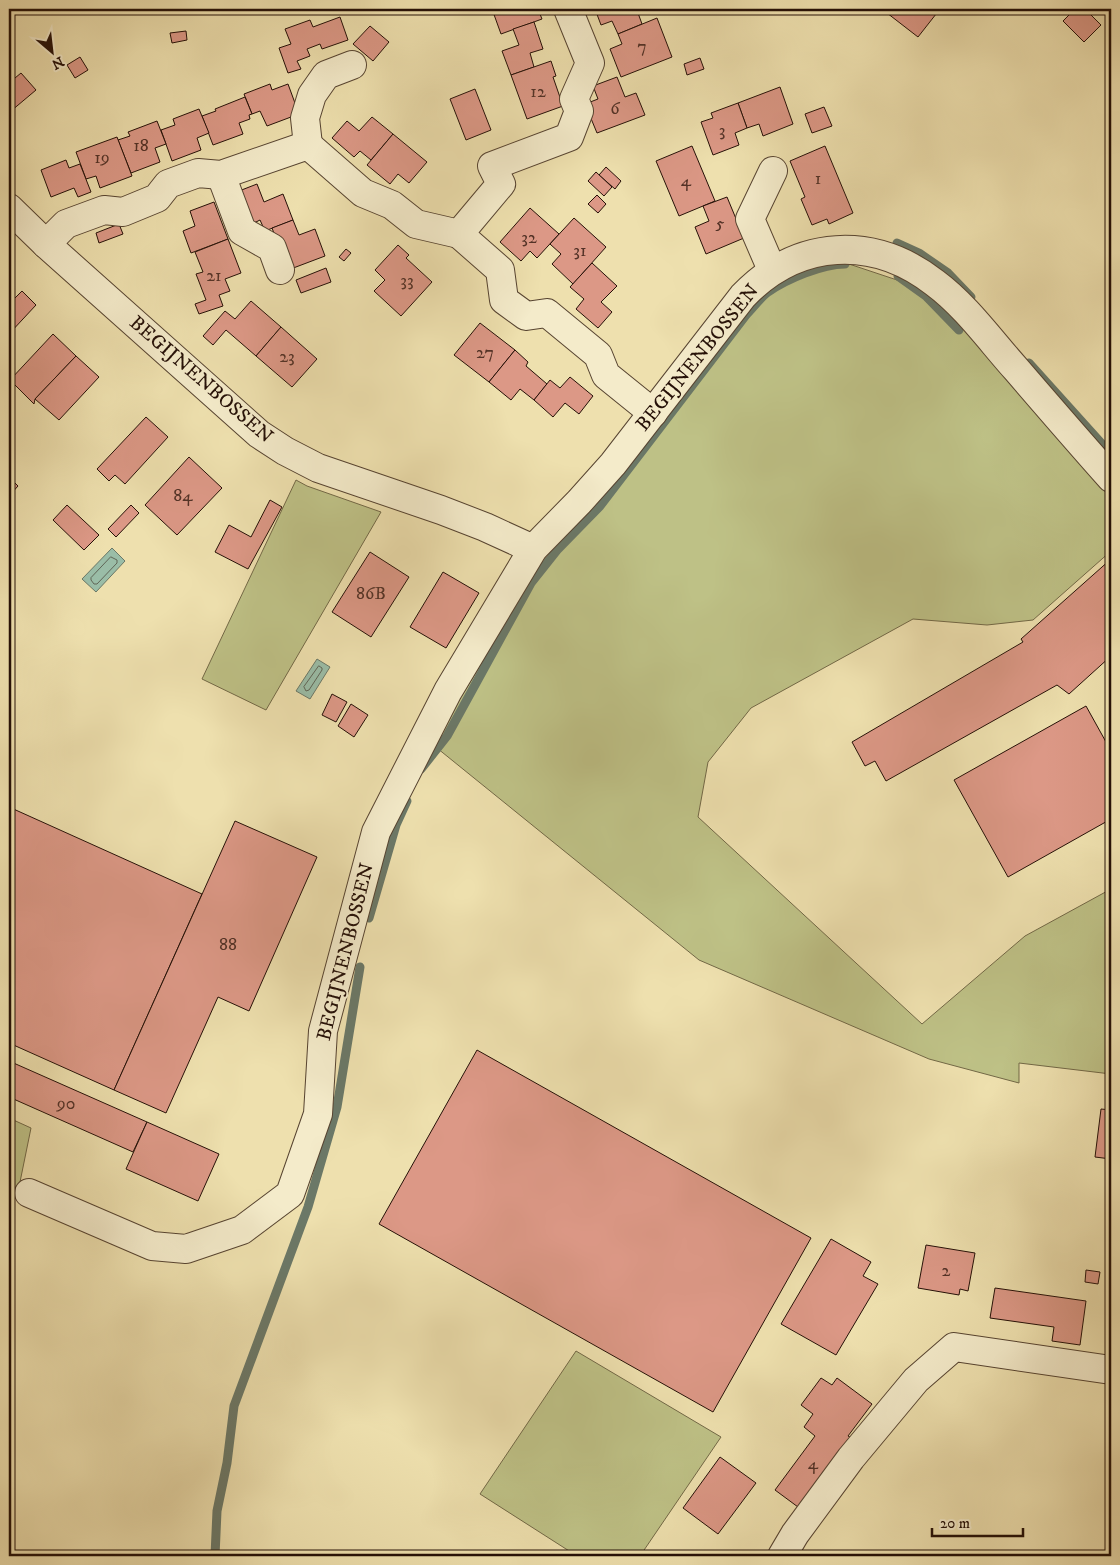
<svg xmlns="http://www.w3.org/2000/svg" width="1120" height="1565" viewBox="0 0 1120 1565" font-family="'IM FELL DW Pica',serif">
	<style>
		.green { fill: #bec186; stroke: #726846 }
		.water { fill: #9abda7; stroke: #6b7867 }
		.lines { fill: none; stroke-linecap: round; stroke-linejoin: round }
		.shore { stroke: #606657; stroke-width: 1 }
		.stream { stroke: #6b7867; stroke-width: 9 }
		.building { fill: #dc9886; stroke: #251007 }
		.minor-casing { stroke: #574431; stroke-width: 30 }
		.minor { stroke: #f4ebca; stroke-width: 28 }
		.labels { text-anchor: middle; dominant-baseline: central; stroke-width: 4; stroke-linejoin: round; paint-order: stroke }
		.number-label { font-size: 18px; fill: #533227 }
		.street-label { font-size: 20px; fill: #251007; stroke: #f4ebca }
	</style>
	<rect width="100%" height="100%" fill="#eee0ae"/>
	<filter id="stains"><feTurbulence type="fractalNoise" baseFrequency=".004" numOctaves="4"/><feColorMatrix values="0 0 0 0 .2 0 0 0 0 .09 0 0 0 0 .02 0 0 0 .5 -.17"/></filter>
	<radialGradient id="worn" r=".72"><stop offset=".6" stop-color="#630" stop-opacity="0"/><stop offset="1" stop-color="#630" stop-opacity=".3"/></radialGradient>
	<g class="green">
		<polygon points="828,257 936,293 1111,477 1111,551 1033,620 987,625 913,619 751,708 708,762 698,817 922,1024 1025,936 1111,889 1111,1074 1019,1063 1019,1083 929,1059 699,960 432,744 542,565 615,487 764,284"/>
		<polygon points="296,480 307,486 381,512 266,710 202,679"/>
		<polygon points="9,1118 31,1128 20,1182 9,1195"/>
		<polygon points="576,1351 721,1437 640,1556 577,1556 480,1494"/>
	</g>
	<g class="water">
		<polygon points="112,548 125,561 96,592 82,579"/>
		<polygon points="317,659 330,667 310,699 296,691"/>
	</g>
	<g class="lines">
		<g class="shore">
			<polygon points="111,557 117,560 117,563 97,584 94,584 91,580 91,578"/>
			<polygon points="319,666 322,668 322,670 309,690 306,691 304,687"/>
		</g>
		<g class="stream">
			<polyline points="897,243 919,253 948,273 971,297"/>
			<polyline points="898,276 926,296 959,330"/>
			<polyline points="1029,363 1111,454"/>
			<path d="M421 769 447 736 531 583 558 549 600 506 746 315C753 308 760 298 768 292 787 279 822 264 845 264"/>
			<polyline points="369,918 396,825 407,801"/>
			<polyline points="215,1556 217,1511 227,1463 234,1406 308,1207 337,1107 360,967"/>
		</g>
	</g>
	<g class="building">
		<polygon points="492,9 538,9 542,19 501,34"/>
		<polygon points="595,9 649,9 638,13 642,24 618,34 612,21 601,25"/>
		<polygon points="890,9 940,9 918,37 887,13"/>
		<polygon points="1075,9 1097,9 1091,15 1101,25 1084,42 1063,21"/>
		<polygon points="340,17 348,40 322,49 320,44 307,49 310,56 297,61 301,69 288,73 279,48 291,44 285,29 310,20 313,27"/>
		<polygon points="657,18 672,57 621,77 610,49 622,44 618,34"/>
		<polygon points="534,22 543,49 530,53 534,67 511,75 502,51 519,45 513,29"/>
		<polygon points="370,26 389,42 373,61 353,44"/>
		<polygon points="186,31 187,40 172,43 170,33"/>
		<polygon points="80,57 88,70 75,78 67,65"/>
		<polygon points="700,58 704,69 687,75 684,64"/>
		<polygon points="551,61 556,76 553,77 563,106 527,119 511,75"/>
		<polygon points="21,73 36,90 11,111 9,108 9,83"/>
		<polygon points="617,77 625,97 636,93 645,115 597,133 585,104 598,99 593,86"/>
		<polygon points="270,84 272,90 288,84 299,114 267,126 260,111 252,114 244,94"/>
		<polygon points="780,87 793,124 763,136 759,124 747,128 738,103"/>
		<polygon points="475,89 491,130 466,140 450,99"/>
		<polygon points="245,97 252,114 249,115 250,119 239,123 243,134 213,145 202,116 216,111 215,109"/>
		<polygon points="738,103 747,128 735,133 739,145 713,155 701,122 713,118 711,113"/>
		<polygon points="824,107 832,126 812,133 805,114"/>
		<polygon points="199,109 209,133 197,138 201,150 172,161 161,130 175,125 173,119"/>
		<polygon points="372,117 393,134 371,160 360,151 354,157 332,138 347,121 359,131"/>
		<polygon points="157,121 166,144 155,148 160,162 131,173 118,140 130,136 128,132"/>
		<polygon points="393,134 427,162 409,183 398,174 390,184 367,165"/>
		<polygon points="117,137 132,176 100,188 96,176 86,179 76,152"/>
		<polygon points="692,146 715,201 679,216 656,161"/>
		<polygon points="825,146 853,213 829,224 827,219 812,225 801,199 805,197 790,161"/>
		<polygon points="66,160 69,168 80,164 91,192 78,197 74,188 51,197 41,170"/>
		<polygon points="606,167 621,181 615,189 599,175"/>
		<polygon points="596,172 612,187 604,196 588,181"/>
		<polygon points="257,184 264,202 283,194 293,220 265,231 260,220 252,224 239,191"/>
		<polygon points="597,195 606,204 598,213 588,204"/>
		<polygon points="727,197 744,238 706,254 695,227 709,221 703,206"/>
		<polygon points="214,202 228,239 191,253 183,231 195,226 190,211"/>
		<polygon points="530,208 559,234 537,258 530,251 521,261 500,242"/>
		<polygon points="574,218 606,247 573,284 552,264 561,254 550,244"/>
		<polygon points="293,220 299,235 315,229 325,256 288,270 272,228"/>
		<polygon points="119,224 123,234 99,243 96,233"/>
		<polygon points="228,239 241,273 225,279 230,291 219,295 223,306 199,314 195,304 206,300 196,274 203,272 195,252"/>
		<polygon points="398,245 409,255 406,258 432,282 401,316 374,291 385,280 375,270"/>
		<polygon points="346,249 351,253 344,261 339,257"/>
		<polygon points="592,263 617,286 601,302 612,312 598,328 576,309 584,299 570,287"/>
		<polygon points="326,268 331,282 301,293 296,280"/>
		<polygon points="22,291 36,305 9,334 9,296 13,300"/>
		<polygon points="251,301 281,327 256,356 226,330 213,345 203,336 225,311 235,319"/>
		<polygon points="480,323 515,350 489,382 454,355"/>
		<polygon points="281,327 317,359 292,387 256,356"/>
		<polygon points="53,334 76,356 35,399 34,404 10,380"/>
		<polygon points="515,350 528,362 526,366 547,384 534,400 520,389 511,400 489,382"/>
		<polygon points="76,356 99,377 59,420 35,399"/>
		<polygon points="570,377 593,396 579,414 565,403 553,417 534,400 550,380 560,388"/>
		<polygon points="146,417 168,437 125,484 115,475 109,481 97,469"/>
		<polygon points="189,457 222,488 177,535 145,505"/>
		<polygon points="9,477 18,486 9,496"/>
		<polygon points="270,500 282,507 248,569 215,552 229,525 251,537"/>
		<polygon points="67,505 99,535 84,550 53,520"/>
		<polygon points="131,505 139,513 116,537 108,529"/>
		<polygon points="370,552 409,577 371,637 332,612"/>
		<polygon points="1111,559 1111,656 1069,694 1057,685 886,781 875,761 865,766 852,742 1023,642 1021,639"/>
		<polygon points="443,572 479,593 446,648 410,627"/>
		<polygon points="332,694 347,702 336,722 322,715"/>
		<polygon points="351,704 368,715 354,737 338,726"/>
		<polygon points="1086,706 1111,751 1111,819 1008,877 954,780"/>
		<polygon points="9,807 202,894 114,1090 9,1043"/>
		<polygon points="235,821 317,857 249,1011 218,997 166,1113 114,1090"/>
		<polygon points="477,1050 811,1238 713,1412 379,1224"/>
		<polygon points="9,1061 147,1122 133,1152 9,1097"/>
		<polygon points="1101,1109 1111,1110 1111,1159 1095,1157"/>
		<polygon points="147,1122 219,1154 198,1201 126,1169"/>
		<polygon points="831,1239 871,1262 863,1276 878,1284 836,1355 781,1324"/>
		<polygon points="926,1245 975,1253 968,1291 960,1289 959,1295 918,1288"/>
		<polygon points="1086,1270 1100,1272 1098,1284 1085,1282"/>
		<polygon points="995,1288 1086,1301 1080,1345 1052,1341 1054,1327 990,1318"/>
		<polygon points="821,1378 832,1385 837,1378 872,1404 848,1436 850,1437 798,1507 775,1490 815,1436 804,1427 813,1414 801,1405"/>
		<polygon points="720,1457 756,1483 718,1534 683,1508"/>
	</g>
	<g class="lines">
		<defs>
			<g id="minor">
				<polyline points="308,145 305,118 312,95 326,75 352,65"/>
				<polyline points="221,175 242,231 272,248 280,270"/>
				<polyline points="9,208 46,244 259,434 285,451 318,468 441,510 485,527 533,549"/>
				<polyline points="459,234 500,270 504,300 526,316 547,313 598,355 606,375 653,413"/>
				<polyline points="46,244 66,224 104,210 123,212 157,198 168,184 198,173 221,175 308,145 363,193 392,205 416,224 459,234 501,184 492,166 569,137 579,111 574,99 590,63 568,9"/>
				<polyline points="772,270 750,219 773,171"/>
				<path d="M29 1193 152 1246 186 1249 242 1230 290 1194 318 1114 323 1031 376 832 448 691 533 549 579 502 613 464 743 296C798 239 873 235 935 283 966 306 990 340 1016 369 1047 405 1079 442 1111 478"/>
				<polyline points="782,1556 795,1534 851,1458 916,1380 954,1347 1111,1370"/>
			</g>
		</defs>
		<use href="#minor" class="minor-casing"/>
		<use href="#minor" class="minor"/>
	</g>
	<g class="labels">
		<g class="number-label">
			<text x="642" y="47">7</text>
			<text x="538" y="92">12</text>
			<text x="615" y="109">6</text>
			<text x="722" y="131">3</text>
			<text x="141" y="146">18</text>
			<text x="102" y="158">19</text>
			<text x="818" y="179">1</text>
			<text x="686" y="181">4</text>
			<text x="720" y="224">5</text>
			<text x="529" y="238">32</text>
			<text x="580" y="251">31</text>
			<text x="214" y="276">21</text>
			<text x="407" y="281">33</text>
			<text x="485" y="353">27</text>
			<text x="287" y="357">23</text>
			<text x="183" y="496">84</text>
			<text x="371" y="594">86B</text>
			<text x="228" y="945">88</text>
			<text x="66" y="1104">90</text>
			<text x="946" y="1271">2</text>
			<text x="813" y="1464">4</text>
		</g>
		<g class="street-label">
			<text transform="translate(698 358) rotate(-51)">BEGIJNENBOSSEN</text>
			<text transform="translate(201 380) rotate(41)">BEGIJNENBOSSEN</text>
			<text transform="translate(346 952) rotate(-76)">BEGIJNENBOSSEN</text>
		</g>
	</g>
	<rect width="1120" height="1565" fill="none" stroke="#eee0ae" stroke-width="30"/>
	<rect x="10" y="10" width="1100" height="1545" fill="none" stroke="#251007" stroke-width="2.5"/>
	<rect x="15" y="15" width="1090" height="1535" fill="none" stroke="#251007"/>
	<g transform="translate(52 52) rotate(152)" stroke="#f4ebca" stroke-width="4" paint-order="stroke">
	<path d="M0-4L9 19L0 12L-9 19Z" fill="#251007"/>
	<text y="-8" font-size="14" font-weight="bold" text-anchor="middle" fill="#251007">N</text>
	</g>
	<path d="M932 1528v8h91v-8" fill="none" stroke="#251007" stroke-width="2.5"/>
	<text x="940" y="1528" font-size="15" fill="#251007" stroke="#f4ebca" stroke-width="4" paint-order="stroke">20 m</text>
	<rect width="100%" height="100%" filter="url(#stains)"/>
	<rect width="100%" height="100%" fill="url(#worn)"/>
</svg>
